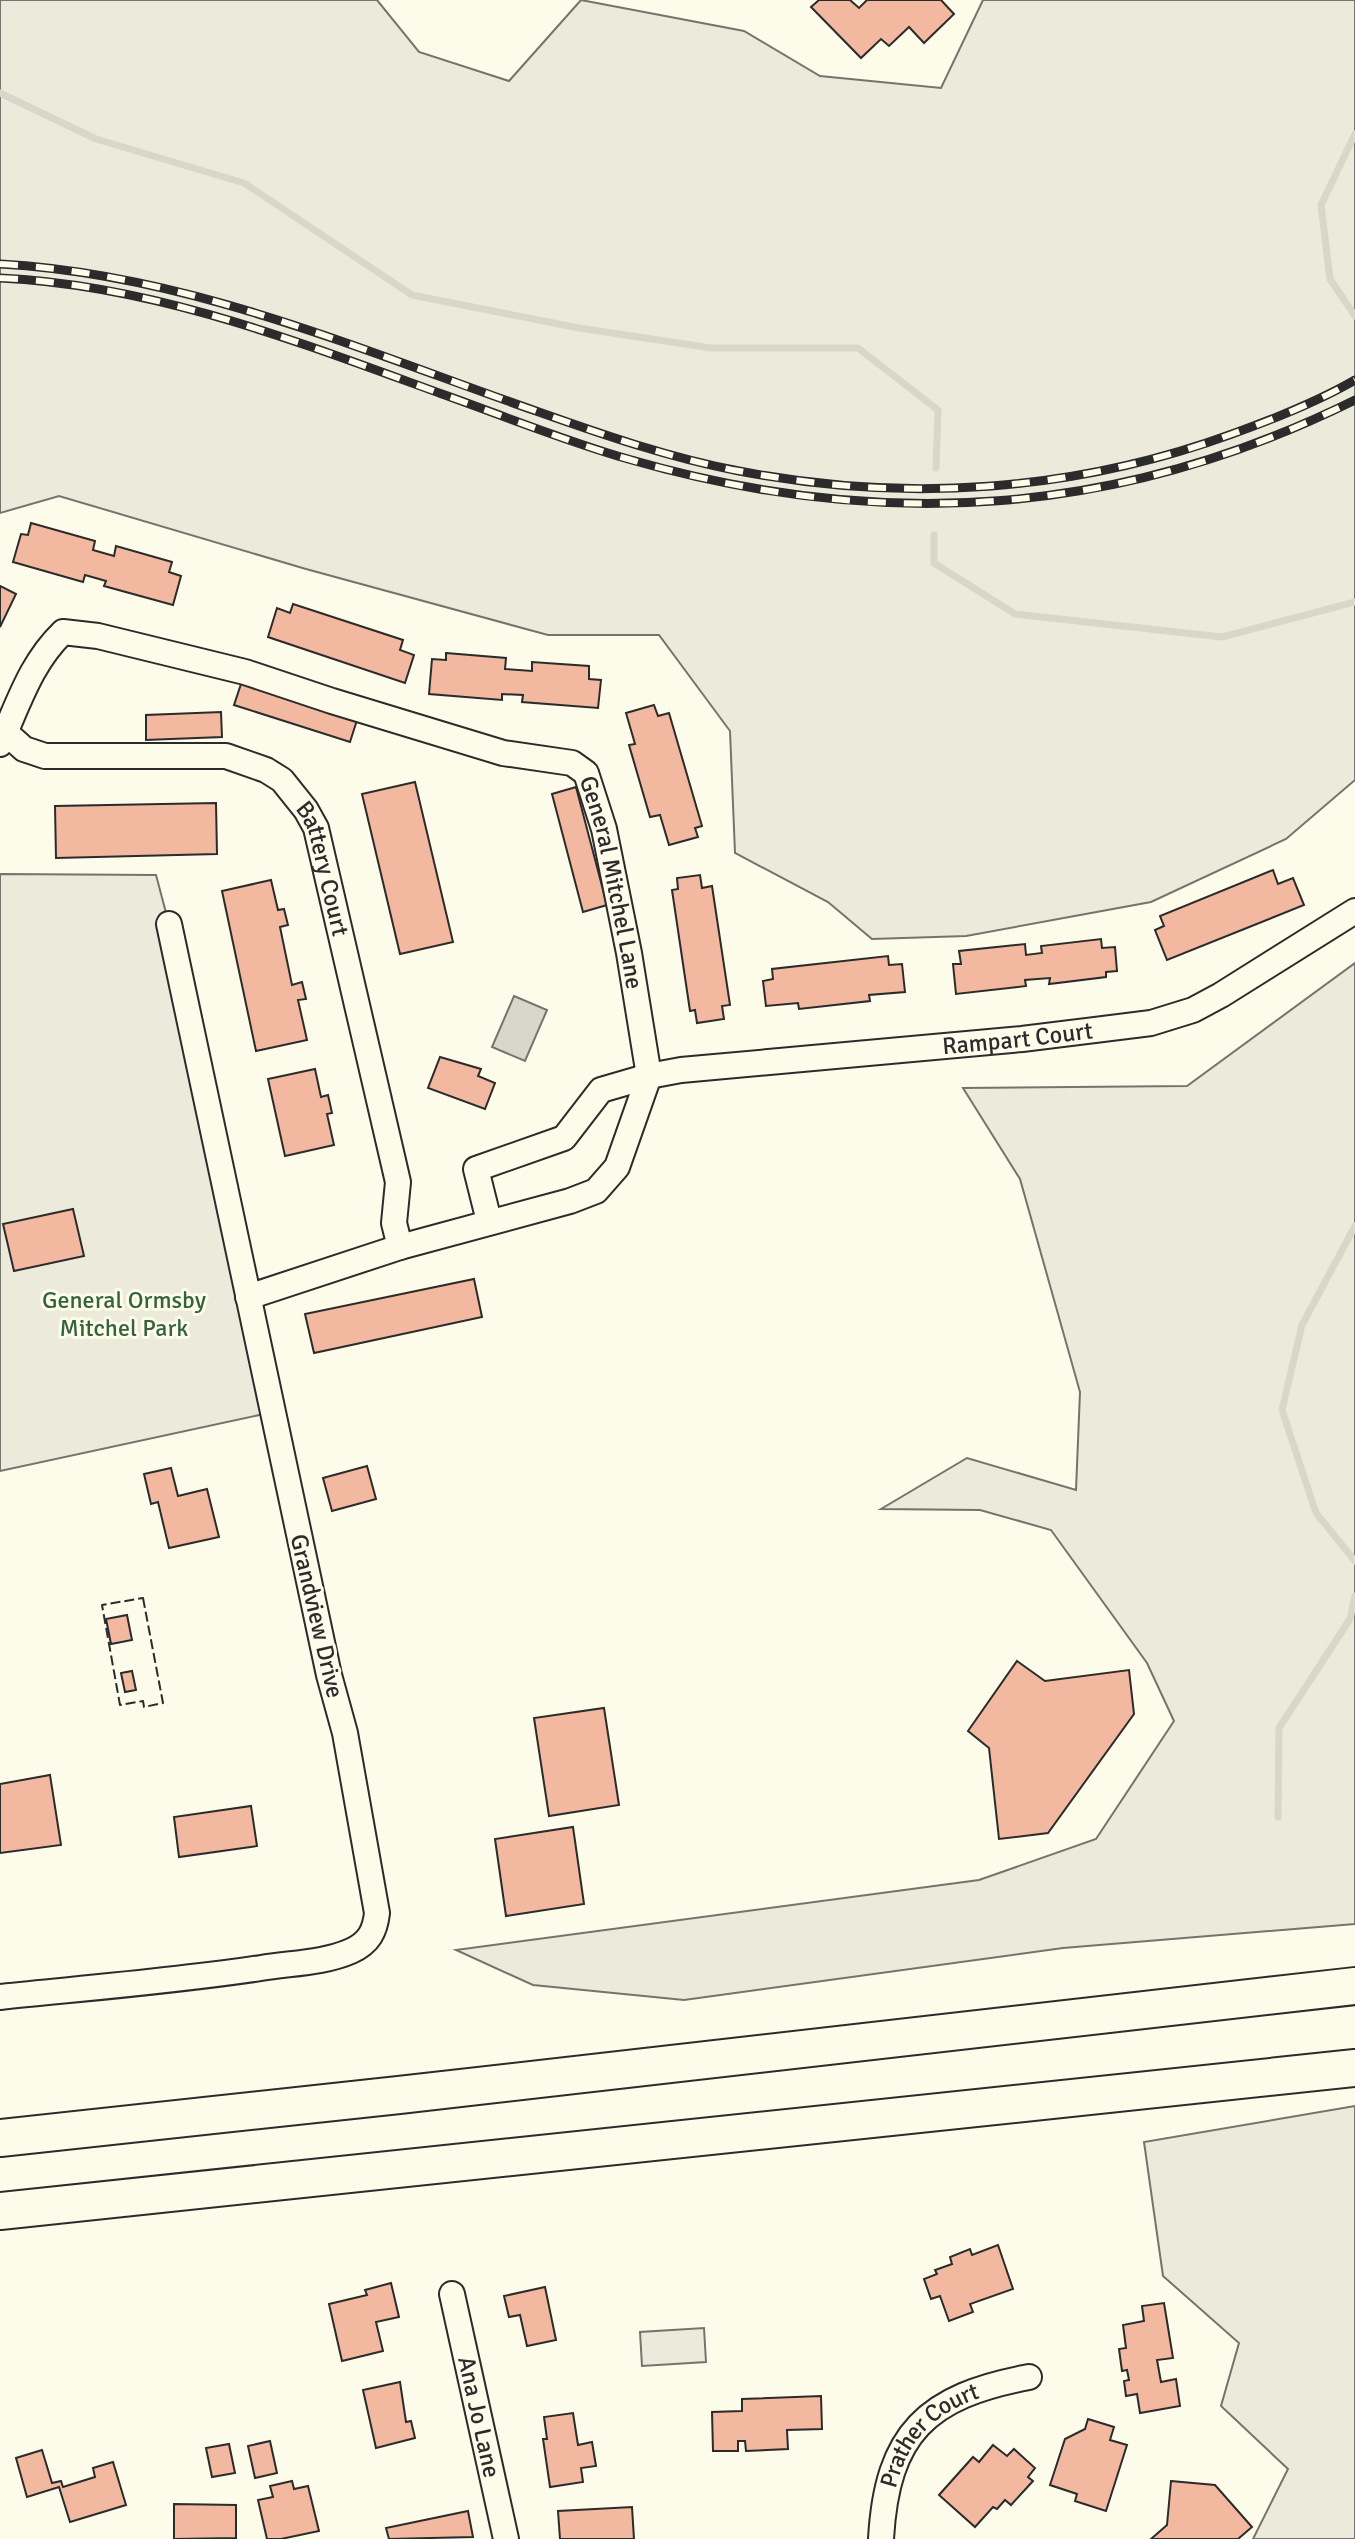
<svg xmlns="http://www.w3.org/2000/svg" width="1355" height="2539" viewBox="0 0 1355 2539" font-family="Signika,sans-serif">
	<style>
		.green { fill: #ecebdb; stroke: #74746e; stroke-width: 2 }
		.water { fill: #d8d7c9; stroke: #74746e; stroke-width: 2 }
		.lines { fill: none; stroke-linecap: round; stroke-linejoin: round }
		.stream { stroke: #d8d7c9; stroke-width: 7 }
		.building { fill: #f2b8a0; stroke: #2b2b2b; stroke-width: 2 }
		.minor-casing { stroke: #2b2b2b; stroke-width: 28 }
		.highway-casing { stroke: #2b2b2b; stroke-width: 40 }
		.minor { stroke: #fdfbea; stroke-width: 24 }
		.highway { stroke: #fdfbea; stroke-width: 36 }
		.rail-casing { stroke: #2b2b2b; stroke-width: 9 }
		.rail { stroke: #fdfbea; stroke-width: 6; stroke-dasharray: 18; stroke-linecap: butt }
		.fence { stroke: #2b2b2b; stroke-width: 2; stroke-dasharray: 10 4; stroke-linecap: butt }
		.labels { text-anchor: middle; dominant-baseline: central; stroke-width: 6; stroke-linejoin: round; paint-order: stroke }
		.street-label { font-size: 24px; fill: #2b2b2b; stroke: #fdfbea }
		.park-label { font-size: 24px; fill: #34623c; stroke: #fdfbea }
	</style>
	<rect width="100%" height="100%" fill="#fdfbea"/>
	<g class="green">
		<polygon points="0,0 377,0 419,52 509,81 581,0 744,31 820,76 941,88 983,0 1355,0 1355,780 1286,839 1151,902 966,936 872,939 828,902 735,853 730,731 659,635 548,635 306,569 59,496 0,513"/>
		<polygon points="0,874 156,875 169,924 273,1412 0,1471"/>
		<polygon points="1355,963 1355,1924 1063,1948 684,2000 533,1985 456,1950 979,1880 1096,1839 1174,1721 1147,1663 1051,1530 980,1510 881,1509 967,1458 1076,1490 1080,1392 1020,1179 963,1088 1187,1086"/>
		<polygon points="1355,2106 1355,2539 1253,2539 1288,2469 1221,2406 1239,2343 1163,2276 1144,2142"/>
		<polygon points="704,2328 706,2362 642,2366 640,2332"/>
	</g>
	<polygon class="water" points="514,996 547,1010 525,1061 492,1047"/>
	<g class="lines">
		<g class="stream">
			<polyline points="0,93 96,139 244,183 412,295 579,328 711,348 858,348 938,410 936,468"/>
			<polyline points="1355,134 1321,205 1330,279 1355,316"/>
			<polyline points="934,535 934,563 1015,614 1222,637 1355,602"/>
			<polyline points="1355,1226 1302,1325 1282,1410 1316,1513 1355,1561"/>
			<polyline points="1278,1817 1279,1728 1350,1619 1355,1596"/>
		</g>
	</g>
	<g class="building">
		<polygon points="819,0 850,0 859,8 867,0 941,0 954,14 924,43 909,27 889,46 881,39 861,58 811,7"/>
		<polygon points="31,523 95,541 93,550 114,556 116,546 172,562 169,572 181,576 173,605 104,586 106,581 85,575 83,582 13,562 21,534 28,535"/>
		<polygon points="0,586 16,594 0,627"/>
		<polygon points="293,604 403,640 400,650 414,655 405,683 268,637 277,608 290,613"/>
		<polygon points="446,653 506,658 505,669 532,671 532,662 589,666 589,679 601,680 598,708 522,702 523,695 502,694 502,700 429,694 432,659 446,660"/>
		<polygon points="242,681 358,717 350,742 234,705"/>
		<polygon points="654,705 658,716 669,713 702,826 695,828 698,837 669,845 660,815 650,817 629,745 635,744 626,713"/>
		<polygon points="221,712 222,737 146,740 146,715"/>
		<polygon points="415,782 453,942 400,954 362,794"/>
		<polygon points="576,787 607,905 583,912 552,794"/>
		<polygon points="216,803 217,854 56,858 55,806"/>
		<polygon points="1273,870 1278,884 1293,878 1304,905 1167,960 1155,930 1164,926 1160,916"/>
		<polygon points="700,875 702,888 712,886 730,1005 722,1006 724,1019 697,1023 695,1010 690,1011 672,890 678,889 677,878"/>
		<polygon points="271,880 278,910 284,909 288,925 280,927 292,985 302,982 306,999 298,1000 307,1040 256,1051 222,891"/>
		<polygon points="1101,939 1102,948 1115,947 1117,971 1106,972 1106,977 1049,984 1050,978 1025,980 1026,986 956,994 953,964 961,964 959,951 1025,944 1026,955 1042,953 1041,946"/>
		<polygon points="888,956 889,965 902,964 905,992 869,995 870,1001 799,1009 798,1003 766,1006 763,981 773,979 772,969"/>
		<polygon points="440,1057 481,1069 478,1076 495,1083 485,1109 428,1088"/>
		<polygon points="315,1069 321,1097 328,1095 332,1113 327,1114 334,1145 285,1156 268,1079"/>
		<polygon points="73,1209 84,1256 14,1271 3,1224"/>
		<polygon points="474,1279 482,1317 314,1353 305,1314"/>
		<polygon points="367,1466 376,1499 332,1511 323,1478"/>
		<polygon points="171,1468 178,1496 207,1489 219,1537 169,1548 158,1502 151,1504 144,1474"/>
		<polygon points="127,1615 132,1640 111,1644 106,1619"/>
		<polygon points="1017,1661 1045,1681 1129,1670 1134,1714 1048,1833 999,1839 989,1748 968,1731"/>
		<polygon points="132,1671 136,1690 125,1692 121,1673"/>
		<polygon points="604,1708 619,1805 549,1816 534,1718"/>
		<polygon points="50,1775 61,1845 0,1853 0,1784"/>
		<polygon points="251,1806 257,1846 179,1857 174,1817"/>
		<polygon points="573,1827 584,1904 506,1916 495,1839"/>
		<polygon points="998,2245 1013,2289 970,2304 973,2312 949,2321 940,2296 931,2299 924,2279 937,2274 935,2270 952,2264 950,2257 970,2249 972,2255"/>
		<polygon points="391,2283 399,2317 376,2322 383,2351 342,2361 329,2304 367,2295 365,2290"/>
		<polygon points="545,2287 556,2340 527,2346 520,2315 509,2317 504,2296"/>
		<polygon points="1164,2303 1173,2358 1157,2360 1161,2382 1176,2379 1180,2406 1140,2413 1137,2394 1126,2396 1124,2381 1129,2380 1127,2370 1122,2371 1119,2349 1126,2348 1123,2325 1144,2321 1142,2306"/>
		<polygon points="400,2382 406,2422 411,2421 415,2438 376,2448 363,2390"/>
		<polygon points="821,2396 822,2429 787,2430 788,2449 746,2451 745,2441 738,2441 738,2451 713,2451 712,2412 742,2411 742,2399"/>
		<polygon points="573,2413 578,2445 592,2442 596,2466 581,2468 583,2482 550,2487 543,2439 547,2439 544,2417"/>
		<polygon points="1088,2419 1114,2427 1110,2440 1127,2445 1106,2511 1075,2501 1077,2494 1050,2485 1065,2439 1085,2429"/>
		<polygon points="270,2441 277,2473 255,2478 248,2446"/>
		<polygon points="229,2444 235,2473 212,2477 206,2448"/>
		<polygon points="993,2445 1007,2456 1014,2449 1035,2468 1028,2477 1033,2481 1011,2505 1005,2500 997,2509 993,2507 975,2527 939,2495 973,2457 979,2462"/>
		<polygon points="42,2450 52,2483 61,2481 63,2487 95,2477 93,2468 113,2462 126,2505 70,2522 59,2487 27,2497 16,2458"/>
		<polygon points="292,2481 294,2489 308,2486 319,2531 281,2539 267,2539 258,2500 273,2497 270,2486"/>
		<polygon points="1171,2481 1215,2485 1252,2527 1238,2539 1151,2539 1167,2525"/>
		<polygon points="174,2504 236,2505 236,2538 174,2539"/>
		<polygon points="632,2507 634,2539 560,2539 558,2511"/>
		<polygon points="468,2511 473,2537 389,2539 386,2528"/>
	</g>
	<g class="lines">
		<defs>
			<g id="minor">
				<path id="s1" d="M5 732 24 749 45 756H226L266 770 282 780 306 810 316 828 398 1182 394 1223 400 1247"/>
				<path id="s2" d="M0 744C19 703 30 664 63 632L98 636 245 672 332 701 503 753 572 763 586 773 604 829 629 953 649 1076 617 1167 596 1191 570 1201 400 1247 248 1297"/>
				<path id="s3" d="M489 1221 476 1169 564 1138 601 1090 649 1076 681 1070 1022 1039 1151 1023 1193 1010 1221 995 1355 911"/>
				<path d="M0 1997C87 1988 175 1981 261 1968 291 1963 324 1963 351 1951 369 1943 375 1931 377 1913L345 1733 329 1675 169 924"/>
				<path id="s4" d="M452 2294 506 2539"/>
				<path id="s5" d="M881 2539C887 2433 927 2396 1029 2377"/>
			</g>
			<g id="highway">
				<polyline points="0,2138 399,2095 1355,1986"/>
				<polyline points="0,2211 1355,2068"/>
			</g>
		</defs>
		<use href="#minor" class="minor-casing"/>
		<use href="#highway" class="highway-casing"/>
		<use href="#minor" class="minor"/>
		<use href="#highway" class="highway"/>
		<defs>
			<g id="rail">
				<path d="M0 264C187 274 361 350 536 411 601 434 670 458 739 471 905 503 1073 492 1232 434 1274 419 1317 402 1355 380"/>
				<path d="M0 278C154 285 299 342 442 394 504 416 565 441 628 459 881 532 1119 517 1355 400"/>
			</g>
		</defs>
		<use href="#rail" class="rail-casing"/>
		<use href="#rail" class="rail"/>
		<polygon class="fence" points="143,1598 163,1703 144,1707 143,1701 120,1705 102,1605"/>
	</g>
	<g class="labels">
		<g class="street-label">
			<text stroke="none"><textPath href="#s1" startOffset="390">Battery Court</textPath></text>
			<text stroke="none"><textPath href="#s2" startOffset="786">General Mitchel Lane</textPath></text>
			<text stroke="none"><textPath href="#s3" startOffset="628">Rampart Court</textPath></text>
			<text transform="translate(317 1616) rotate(77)">Grandview Drive</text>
			<text stroke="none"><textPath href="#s4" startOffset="126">Ana Jo Lane</textPath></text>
			<text stroke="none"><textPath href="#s5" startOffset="122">Prather Court</textPath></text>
		</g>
		<g class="park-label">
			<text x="124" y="1300">General Ormsby<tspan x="124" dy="28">Mitchel Park</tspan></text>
		</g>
	</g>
</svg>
